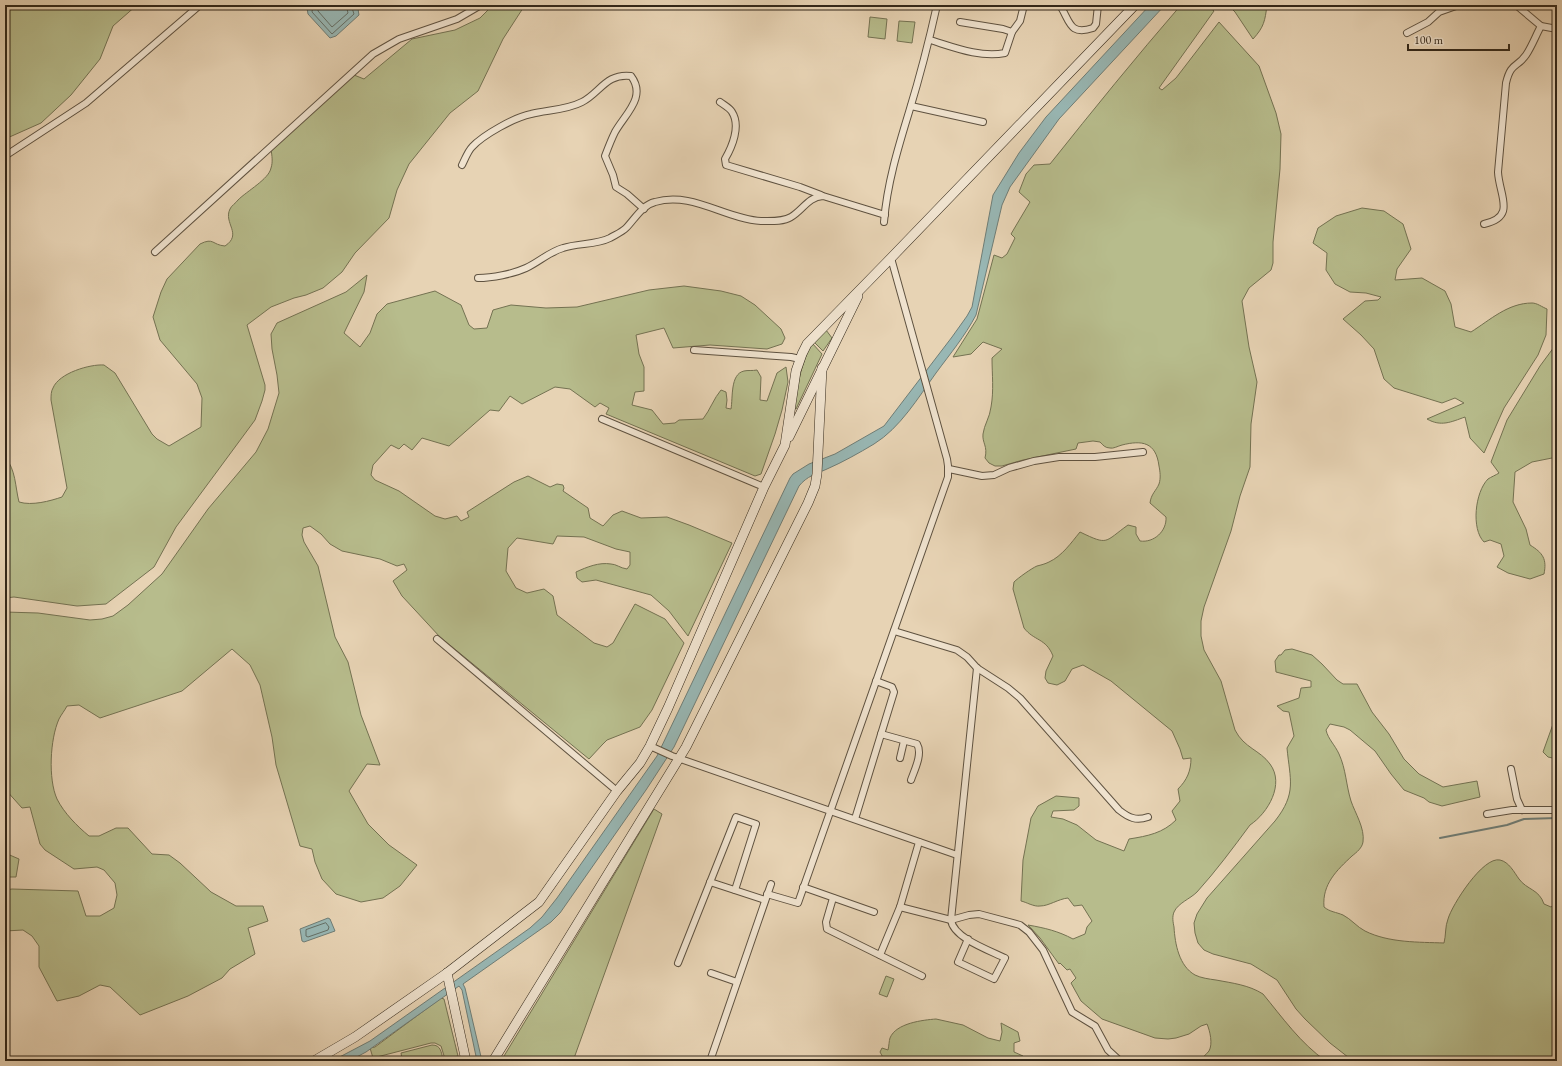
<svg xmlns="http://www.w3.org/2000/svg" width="1562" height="1066" viewBox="0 0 1562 1066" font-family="'EB Garamond',serif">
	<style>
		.green { fill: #b7bc8c; stroke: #747252 }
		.water { fill: #98b7b4; stroke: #6f7d76 }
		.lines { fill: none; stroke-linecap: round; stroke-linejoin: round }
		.shore { stroke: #656f66; stroke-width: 1 }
		.stream { stroke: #6f7d76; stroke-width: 2 }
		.street-casing { stroke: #5f5240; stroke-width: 8 }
		.secondary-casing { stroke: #322719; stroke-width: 10 }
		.street { stroke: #efe2ce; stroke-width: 6 }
		.secondary { stroke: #efe2ce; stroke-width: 9 }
	</style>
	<rect width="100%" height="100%" fill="#e7d3b4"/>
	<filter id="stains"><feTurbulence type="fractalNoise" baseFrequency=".005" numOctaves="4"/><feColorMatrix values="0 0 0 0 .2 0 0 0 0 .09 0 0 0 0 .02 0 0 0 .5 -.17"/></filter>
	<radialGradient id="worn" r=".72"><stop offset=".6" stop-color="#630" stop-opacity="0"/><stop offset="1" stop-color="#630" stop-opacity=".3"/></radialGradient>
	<g class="green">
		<polygon points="5,5 137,5 113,26 100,59 71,95 41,123 5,139"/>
		<path d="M493 5H525L503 39 478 91 450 113 409 164 397 190 389 218 355 253 342 272 323 288 306 295 294 298 271 307 247 325 265 385V390L262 401 255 420 176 527 154 567 106 604 77 606 14 597 5 598V457C16 470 15 486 19 502 32 506 50 501 62 497L67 488 51 400C51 396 51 391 53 388 59 373 90 364 104 365L115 373 152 434 157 439 169 446 201 427 202 398 197 384 160 340 153 317 161 292 167 279 200 244C214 237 212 245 225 246 243 234 223 223 230 209 231 206 236 203 238 200 247 191 269 179 271 168 273 162 272 156 271 149L354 75 364 79 412 39 455 30 480 18Z"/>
		<path d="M1181 5H1207L1214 11 1159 88 1162 90 1176 78 1219 22 1259 66 1276 113 1281 134 1280 169 1273 242V263L1271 270 1249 288 1242 301 1249 347 1257 382 1251 424 1250 467 1240 496 1231 531 1204 607 1201 621V636L1204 650 1221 681 1235 730C1244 748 1260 750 1270 764 1285 784 1268 813 1250 825 1233 848 1216 871 1197 892 1190 899 1178 903 1174 912 1172 917 1173 922 1174 927 1175 944 1179 966 1195 975 1201 978 1209 979 1216 980 1232 983 1249 985 1263 994 1282 1017 1301 1044 1326 1061H1200C1202 1057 1206 1055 1209 1051 1213 1044 1210 1031 1207 1024L1201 1026 1189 1034 1176 1038 1168 1039 1155 1038 1102 1019 1081 1001 1071 983 1076 978 1070 969 1067 970 1060 963 1059 964 1040 938 1028 925C1045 928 1058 931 1073 939L1085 934 1087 927 1092 921 1082 905 1074 906 1068 898C1058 899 1049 906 1040 906 1034 907 1026 902 1021 901L1023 860 1031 818 1038 806 1056 796 1079 798V806L1074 810 1053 811 1051 817 1063 819 1077 825 1096 840 1124 851 1129 839C1148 836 1163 833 1176 820L1172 811 1180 801 1178 789C1187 780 1191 771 1191 758L1183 759 1180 749 1172 731 1111 681 1083 665 1072 669 1065 681 1057 685 1048 683 1045 678 1046 671 1053 656C1046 638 1034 641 1024 628L1013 589 1014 582C1018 578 1032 568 1037 566 1041 565 1045 564 1049 562 1062 556 1071 543 1080 532 1109 546 1104 542 1128 525L1136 527V534L1140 541C1154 543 1167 531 1166 517L1150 503C1151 494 1156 491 1159 484 1161 478 1160 471 1159 466 1156 442 1142 440 1122 445 1118 446 1113 449 1110 448 1105 448 1103 445 1100 442L1093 441 1078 443 1076 449 1023 460 1002 466H995L989 463 985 458C988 446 982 443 983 434 984 425 990 417 991 407 994 391 992 374 992 358L1002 349 983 342 971 354 953 357 977 319 994 255 1002 258 1007 254 1015 238 1011 234 1030 202 1019 192 1026 174 1034 165 1050 164C1093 110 1136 57 1181 5Z"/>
		<path d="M1228 5H1267C1265 21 1264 27 1253 39L1235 12Z"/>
		<polygon points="870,17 887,19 885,39 868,37"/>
		<polygon points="899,21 915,22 912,43 897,41"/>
		<path d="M1362 208 1384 211 1403 224 1411 249 1397 269 1395 280 1422 278 1445 291 1451 304 1455 327 1471 332C1490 320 1508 303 1532 303 1537 303 1542 307 1547 309L1546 335 1538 355 1504 408 1484 453 1470 438 1465 417C1451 422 1441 427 1427 419L1464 403 1455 398 1442 403 1394 388 1384 379 1374 349 1361 335 1343 319 1365 301 1378 300 1381 297 1366 293 1350 292 1335 284 1326 270 1327 253 1313 243 1318 228 1336 216Z"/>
		<path d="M367 275 364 292 344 333 360 347 370 333 377 314 387 304 435 291 461 305 469 325 474 329 487 328 493 310 511 305 546 308 577 307 649 290 684 286 721 291 741 296 755 305 781 329 785 338 782 344 767 349 710 345 673 348 664 328 636 335 639 354 644 367V391L635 392 632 405 652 410 663 424 675 423 679 420 703 419C710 410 714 398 721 390L726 392 727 400 726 408 731 409C733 398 730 374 744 371 748 370 752 371 757 370L761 377 760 400 767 401 777 373 786 367 788 382 782 410 775 434 761 474 755 476 606 414 609 408 600 403 595 407 570 389 555 387 522 404 510 396 499 411 490 410 449 446 422 438 412 450 404 444 399 449 391 445 373 465 371 475 375 480 399 491 435 516 445 519 457 516 461 521 469 517 467 512 514 482 528 476 550 487 557 484 563 485 564 488 563 491 588 508 590 518 603 526 613 515 622 511 641 518 667 517 689 525 732 543 688 636 669 611 651 595 596 580 582 582 577 578 576 572C587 567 599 562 611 564 616 564 620 568 627 569L630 565V552L616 549 584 537 557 536 553 544 517 538 508 548 506 571 516 588 527 593 544 589 553 596 557 615 594 643 607 647 613 643 635 604 665 619 684 643 652 710 640 727 607 740 602 745 589 759 440 637 402 596 393 581 407 570 404 564 397 566 380 559 342 551 330 544 321 534 310 526 303 528 302 535 304 542 318 566 335 637 348 662 361 715 380 765 367 764 349 791 368 824 389 845 417 865 400 886 383 898 361 902 336 894 322 879 315 862 312 849 300 846 276 765 272 737 260 685 250 665 232 649 182 691 100 718 79 705 67 706C65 710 61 715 59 719 50 739 48 779 57 799 64 813 77 826 89 836H99L116 828H128L152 854 169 855 180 863 211 892 236 906H263L268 921 248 928 255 954 230 969 222 978 188 996 140 1015 110 987 100 985 79 996 57 1001 39 967V946L32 936 23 930 5 931V890L12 889 78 891 86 916H100L114 908 117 895 115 883 104 870 97 867 74 869 45 850 40 844 30 807 22 808 5 789V612L38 613 90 620 102 619 113 616 128 605 162 574 208 509 256 452 268 429 279 393 277 375 272 349 271 334 277 323 346 292Z"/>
		<polygon points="826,330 832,338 823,351 813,341"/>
		<path d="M812 343 822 354 796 409 794 408C798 385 800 365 812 343Z"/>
		<path d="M1557 343V457L1532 462 1515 472 1513 502 1526 529 1530 545C1543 553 1547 559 1544 574L1530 579 1508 573 1497 567 1504 556 1501 544 1490 540 1484 542C1471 529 1475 492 1488 479 1491 477 1496 475 1499 473L1491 462 1507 420 1540 366Z"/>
		<path d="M1292 649 1312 655 1322 664 1337 680 1343 684H1357L1372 712 1389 734 1404 759 1419 774 1443 787 1477 781 1480 797 1442 806 1429 802 1424 798 1404 790 1391 774 1375 751 1350 730 1344 727 1330 724 1326 730C1328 739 1335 745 1339 754 1346 769 1346 785 1351 801 1355 813 1365 828 1363 842 1362 848 1357 852 1352 856 1337 870 1322 884 1324 907 1330 912 1336 912 1343 915 1351 919 1357 927 1365 931 1389 943 1419 942 1444 943 1446 936 1445 926 1448 919 1452 905 1483 856 1500 860 1509 862 1514 872 1519 879 1527 890 1539 889 1544 904L1551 907 1557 903V1061H1353L1330 1043 1305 1019 1296 1009 1277 980 1251 964 1213 954 1204 950 1198 943 1195 933 1194 923 1197 914 1207 898 1275 821C1297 793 1290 780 1287 748L1294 736 1289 712 1283 711 1277 706 1299 698 1301 688 1311 687V681L1276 672 1275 661 1279 655H1281L1285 650Z"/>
		<polygon points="1557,713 1557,759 1548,757 1543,752"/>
		<polygon points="654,809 662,814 573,1061 501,1061"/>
		<polygon points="5,853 19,859 16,877 5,877"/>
		<polygon points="886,976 894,979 887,997 879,994"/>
		<polygon points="441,998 444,999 458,1056 445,1059 441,1046 435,1043 431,1043 373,1058 370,1048 375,1047"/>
		<path d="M936 1019 963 1025 988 1038 1000 1041 1002 1032 1001 1023 1018 1032 1020 1041 1014 1043V1052L1023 1056 1024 1061H885L880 1052 882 1048 888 1050C889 1046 889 1041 890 1038 896 1023 923 1020 936 1019Z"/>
		<path d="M432 1045C441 1045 441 1052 443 1059L437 1061H410L402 1059 401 1053Z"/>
	</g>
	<g class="water">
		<polygon points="310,5 354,5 358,9 359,15 336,36 330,38 308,14 307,8"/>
		<path d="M1150 5H1165L1059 119 1010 187 1002 205 976 315C965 336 950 354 936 373 918 398 900 428 874 444 859 453 843 462 827 469 816 474 807 476 799 486L674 747 646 790 560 913 551 922 463 984 465 988 482 1061H477L462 990 459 986 366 1052 349 1061H332L370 1041 530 928 542 917 557 898 657 756 790 478 793 474 809 464 835 454 884 426 952 337 967 316 972 307 993 195 1019 153 1046 117Z"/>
		<polygon points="328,918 330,919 335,931 304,942 302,941 300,929"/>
	</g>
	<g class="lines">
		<g class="shore">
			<polyline points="313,5 312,12 332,34 354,14 351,5"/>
			<polyline points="318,5 318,11 332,27 348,13 346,5"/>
			<polygon points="326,923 329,927 328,930 308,937 306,936 306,930"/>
		</g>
		<polyline class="stream" points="1440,838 1507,825 1524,819 1557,818"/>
		<defs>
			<g id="street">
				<path d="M1057 5 1061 7C1070 22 1070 36 1093 28L1096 24 1098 5"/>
				<polyline points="1516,5 1541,26 1557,29"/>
				<polyline points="960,22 1003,29 1012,32"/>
				<polyline points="1407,33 1428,22 1439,12 1459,5"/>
				<path d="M930 40C953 47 980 58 1005 53L1012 32 1020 21 1024 5"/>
				<path d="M720 102C724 105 730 108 732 112 741 126 732 147 725 159L726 165 800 187 821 195"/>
				<polyline points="911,106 983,122"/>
				<polyline points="5,156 86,103 200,5"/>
				<path d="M462 165C465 159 468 151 472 147 483 135 515 117 531 114 547 110 567 110 582 102 600 93 606 73 631 76 647 97 625 114 615 132 611 140 608 148 605 156L613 175 616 187 627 194 644 209"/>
				<path d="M884 222C887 184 898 148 909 112 920 76 929 41 937 5"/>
				<path d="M1484 224C1517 217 1499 195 1498 172L1506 83C1511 62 1517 68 1526 55 1532 46 1536 35 1541 26"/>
				<polyline points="155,252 373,54 399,39 457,19 481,5"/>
				<path d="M478 278C492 278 513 274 526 268 539 262 549 252 563 248 578 243 596 245 610 238 615 235 622 232 626 228 635 219 642 205 655 202 692 191 725 219 761 221 770 221 783 222 791 217 803 210 808 197 823 196L885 215"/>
				<polyline points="694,350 791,357 800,359"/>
				<polyline points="602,419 764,487"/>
				<polyline points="949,469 982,476 994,475 1009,468 1034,461 1059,457 1095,457 1143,452"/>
				<path d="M894 631 957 650 967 657 977 668 1008 688 1020 698 1119 810C1129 818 1136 821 1148 817"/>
				<polyline points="437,639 617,791"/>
				<path d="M881 734 917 744C923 754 914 771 911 780"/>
				<polyline points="650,746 672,756 957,855"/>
				<polyline points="900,758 904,741"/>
				<polyline points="1511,769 1517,799 1522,810"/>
				<polyline points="1487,814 1512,810 1557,810"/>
				<polyline points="855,819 894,692 892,687 876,681"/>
				<polyline points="710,882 765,900"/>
				<polyline points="803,887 874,912"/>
				<polyline points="767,894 798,903 948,477 948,466 947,459 891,258"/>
				<polyline points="833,898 826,922 827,929 922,976"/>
				<polyline points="900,907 951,920 969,915 979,914 1020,925 1029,932 1043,950 1072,1012 1095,1026 1108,1050 1120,1061"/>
				<path d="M968 939 958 962 994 979 1005 958C991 951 953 938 951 920L977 668"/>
				<polyline points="880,955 900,907 919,842"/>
				<polyline points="678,963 736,817 756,824 735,890"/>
				<polyline points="711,973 737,982"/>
				<polyline points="710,1061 771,884"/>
			</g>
			<g id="secondary">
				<polyline points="789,437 858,296"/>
				<polyline points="447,973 466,1061"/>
				<polyline points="314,1061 355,1037 447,973 539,902 617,791 640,763 650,746 668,708 764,487 785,445 796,371 802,354 807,344 891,258 1135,5"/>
				<polyline points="493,1061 686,747 808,503 815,486 817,474 822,368"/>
			</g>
		</defs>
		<use href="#street" class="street-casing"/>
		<use href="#secondary" class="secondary-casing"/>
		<use href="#street" class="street"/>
		<use href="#secondary" class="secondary"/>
	</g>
	<rect width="1562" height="1066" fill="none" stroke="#e7d3b4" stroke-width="20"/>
	<rect x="6" y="6" width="1550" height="1054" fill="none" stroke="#322719" stroke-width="2"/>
	<rect x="10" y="10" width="1542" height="1046" fill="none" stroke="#322719"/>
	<path d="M1408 44v6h101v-6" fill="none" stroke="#322719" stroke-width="2"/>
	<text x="1414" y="44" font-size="12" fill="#322719" stroke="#efe2ce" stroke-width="3" paint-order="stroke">100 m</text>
	<rect width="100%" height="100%" filter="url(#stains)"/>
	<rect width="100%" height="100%" fill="url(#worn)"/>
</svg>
